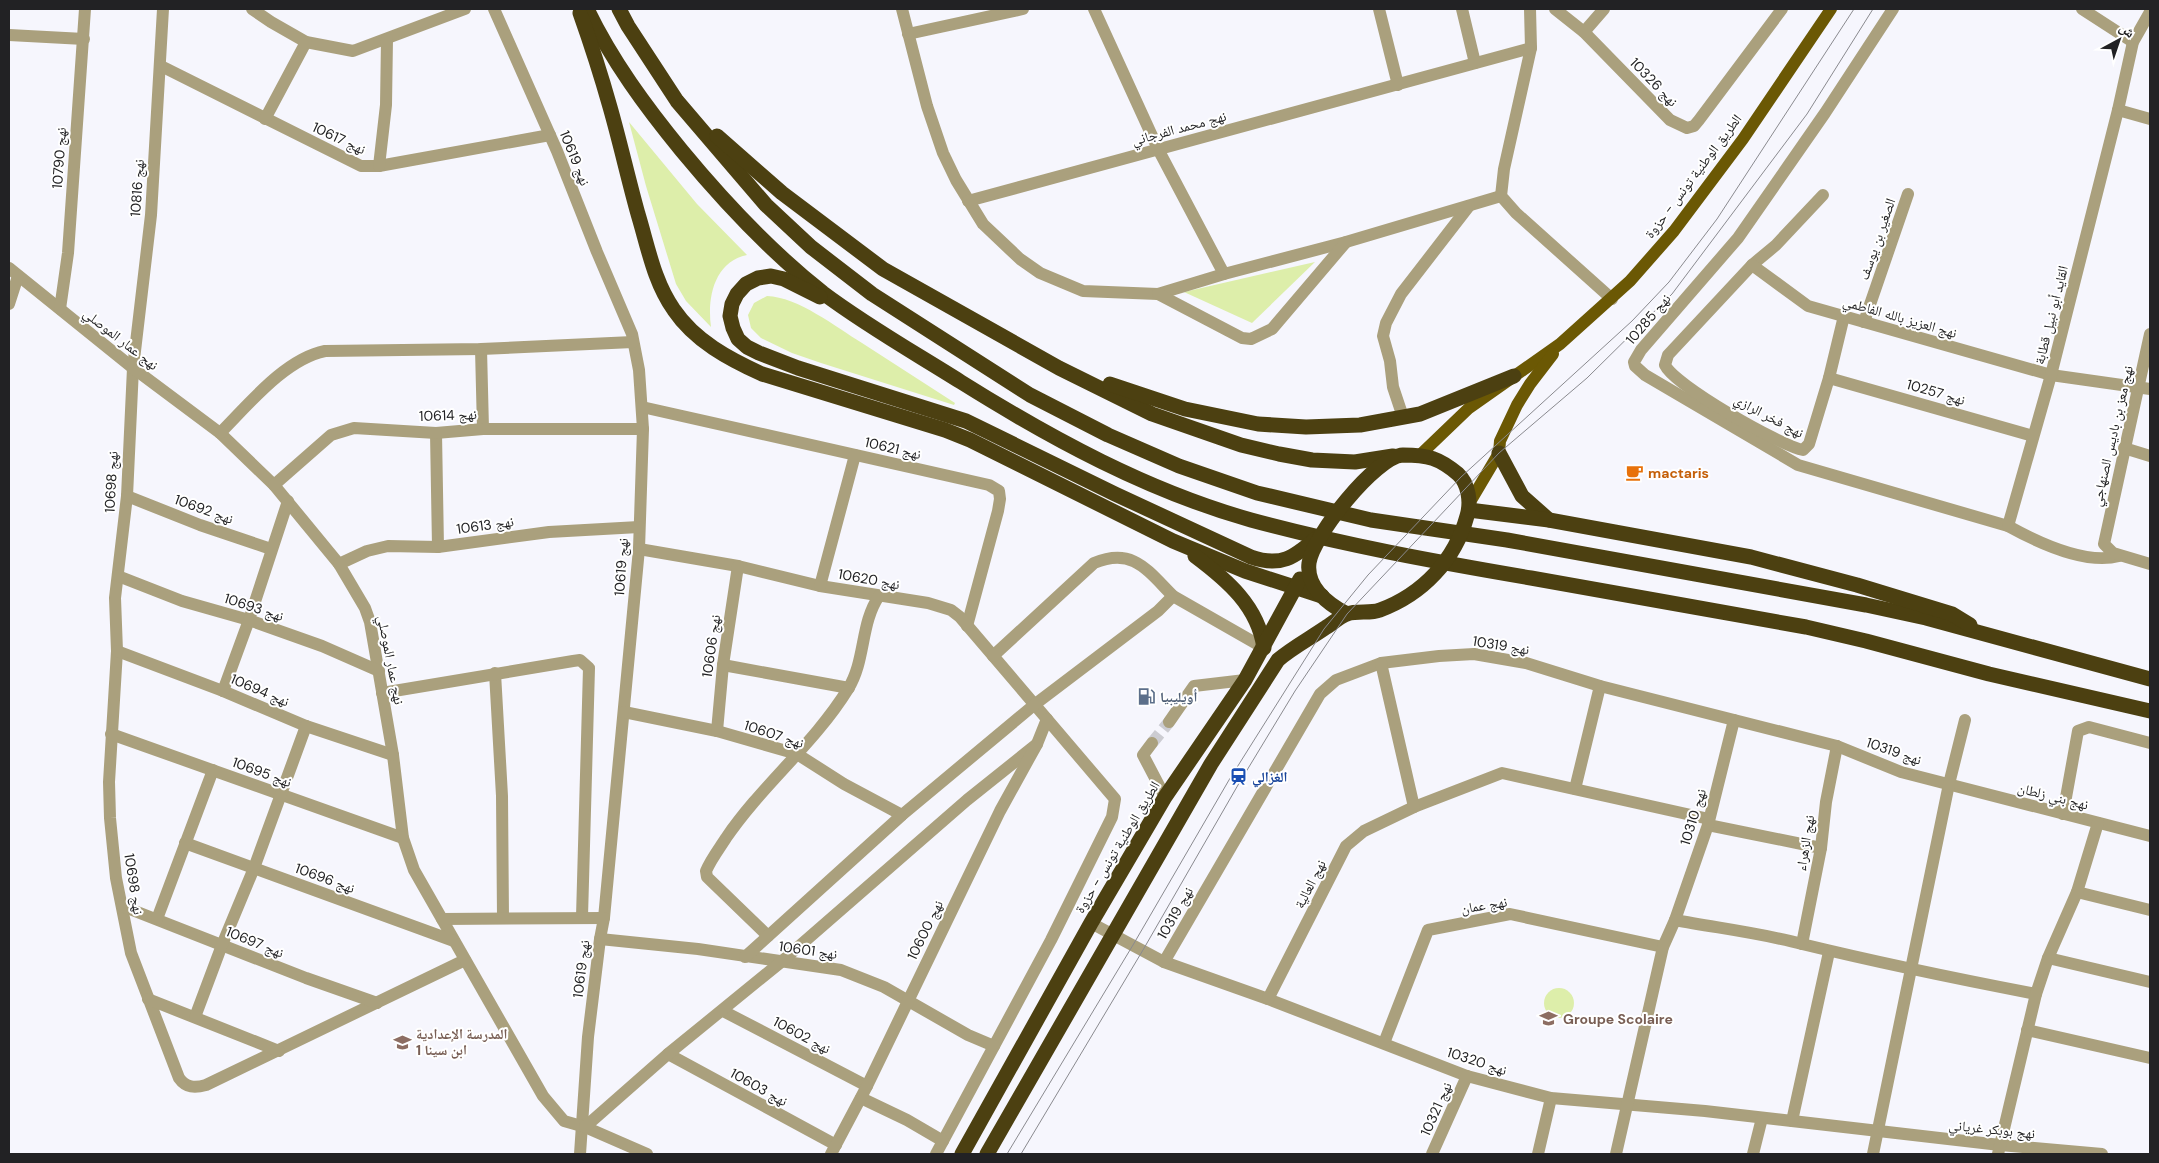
<svg xmlns="http://www.w3.org/2000/svg" width="2159" height="1163" viewBox="0 0 2159 1163" font-family="'DM Sans','Noto Naskh Arabic',sans-serif">
	<style>
		.green { fill: #dea }
		.lines { fill: none; stroke-linecap: round; stroke-linejoin: round }
		.minor-tunnel { stroke: #ccccd2; stroke-width: 12; stroke-dasharray: 12 6; stroke-linecap: butt }
		.minor { stroke: #aaa07d; stroke-width: 12 }
		.major { stroke: #6b5804; stroke-width: 12 }
		.highway { stroke: #4c4011; stroke-width: 15 }
		.tram { stroke: #8a8a8f; stroke-width: 1 }
		.labels { text-anchor: middle; dominant-baseline: central; stroke-width: 4; stroke-linejoin: round; paint-order: stroke }
		.street-label { font-size: 14px; fill: #222224; stroke: #fff }
		.food-label { font-size: 14px; font-weight: bold; fill: #c56008; stroke: #fff; text-anchor: start }
		.service-label { font-size: 14px; font-weight: bold; fill: #4e5e75; stroke: #fff; text-anchor: start }
		.transit-label { font-size: 14px; font-weight: bold; fill: #164399; stroke: #fff; text-anchor: start }
		.education-label { font-size: 14px; font-weight: bold; fill: #785e54; stroke: #fff; text-anchor: start }
	</style>
	<rect width="100%" height="100%" fill="#f6f6fd"/>
	<g class="green">
		<path d="M629 122 697 204 747 255C714 262 707 298 711 327L686 301 676 284 646 186Z"/>
		<polygon points="1315,262 1252,323 1184,292"/>
		<path d="M767 296C798 297 836 327 862 343 893 363 924 383 955 403L954 405 821 363 792 353 761 338 751 328 748 315 754 303Z"/>
		<circle cx="1559" cy="1003" r="15"/>
	</g>
	<g class="lines">
		<polyline class="minor-tunnel" points="1152,743 1169,722"/>
		<g class="minor">
			<path d="M163 9 151 215 133 368 127 496 115 598 117 651 109 782 110 818 116 878 131 953 179 1078C186 1088 195 1088 206 1085L465 960"/>
			<polyline points="252,9 271,22 306,42 353,51 465,9"/>
			<polyline points="494,9 557,151 597,252 632,334 639,370 643,429 639,549 604,918 600,939 588,1037 580,1154"/>
			<polyline points="902,9 927,106 943,153 956,180 983,224 1020,259 1040,273 1083,291 1158,294 1224,274"/>
			<polyline points="1094,9 1158,149 1224,274 1346,242 1501,196"/>
			<polyline points="1379,9 1398,85"/>
			<polyline points="1462,9 1475,63"/>
			<polyline points="1530,9 1531,48 1504,169 1501,196 1516,213 1612,299"/>
			<polyline points="1555,9 1584,32 1670,120 1687,128 1694,126 1699,120 1782,9"/>
			<path d="M1893 9 1825 113 1738 238 1641 350 1634 362 1635 366 1645 375 1798 465 2008 526C2037 542 2086 565 2119 556"/>
			<polyline points="2082,9 2133,42"/>
			<polyline points="1584,32 1604,9"/>
			<polyline points="908,34 1023,9"/>
			<polyline points="9,35 84,39"/>
			<polyline points="161,66 361,166 379,166 550,135"/>
			<polyline points="2118,110 2150,119"/>
			<polyline points="265,119 306,42"/>
			<polyline points="379,166 386,105 387,39"/>
			<path d="M1823 195 1776 245 1752 265 1668 355 1665 365C1674 385 1779 445 1803 450L1809 444 1829 378 1844 316"/>
			<polyline points="968,201 1531,48"/>
			<polyline points="1752,265 1808,306 2051,375 2150,389"/>
			<polyline points="9,268 133,368 220,433 274,485 339,564 365,608 370,622 393,755 403,838 414,870 543,1096 564,1121 585,1127 647,1154"/>
			<polyline points="1158,294 1242,338 1251,339 1272,329 1346,242"/>
			<polyline points="9,304 18,276"/>
			<polyline points="60,309 68,253 85,9"/>
			<polyline points="1864,322 1908,194"/>
			<polyline points="2150,334 2104,544 2113,553 2150,564"/>
			<polyline points="481,349 483,429"/>
			<polyline points="1829,378 2033,436"/>
			<polyline points="642,407 989,485 999,491 1000,499 998,511 967,626"/>
			<polyline points="1403,417 1393,387 1390,361 1383,336 1386,323 1401,294 1469,206"/>
			<path d="M220 433C248 405 285 359 325 351L481 349 633 342"/>
			<polyline points="436,433 438,547"/>
			<polyline points="2124,448 2150,456"/>
			<polyline points="274,485 331,435 354,428 436,433 483,429 643,429"/>
			<polyline points="127,496 200,525 271,549"/>
			<polyline points="2008,526 2051,375 2118,110 2133,42 2150,12"/>
			<polyline points="639,549 738,566 820,586 928,603 951,610 960,617 1115,799 1112,817 1051,940 936,1154"/>
			<polyline points="339,564 367,551 388,546 438,547 549,532 639,527"/>
			<polyline points="118,576 182,601 249,620 322,646 379,671"/>
			<polyline points="820,586 855,455"/>
			<polyline points="117,651 223,691 306,726 393,755"/>
			<path d="M993 656 1094 563C1133 547 1147 570 1173 596"/>
			<polyline points="723,665 849,688"/>
			<polyline points="495,673 502,796 503,918"/>
			<polyline points="223,691 249,620 288,501"/>
			<polyline points="382,693 573,661 580,660 589,668 582,917"/>
			<polyline points="624,712 717,731 797,754 844,784 902,815"/>
			<polyline points="1169,722 1194,686 1245,680"/>
			<polyline points="717,731 723,665 738,566"/>
			<polyline points="111,734 403,838"/>
			<polyline points="1152,743 1143,755 1165,797"/>
			<polyline points="1575,789 1600,686"/>
			<polyline points="1414,807 1502,773 1709,819"/>
			<polyline points="2063,814 2078,731 2089,727 2150,743"/>
			<polyline points="1708,825 1821,848"/>
			<polyline points="185,843 454,941"/>
			<polyline points="2077,892 2150,910"/>
			<polyline points="122,906 306,978 377,1003"/>
			<polyline points="157,919 213,770"/>
			<polyline points="442,919 604,918"/>
			<polyline points="1675,920 1708,825 1734,720"/>
			<polyline points="1091,923 1164,962 1268,999 1467,1076 1551,1098 1705,1111 2000,1145 2102,1154"/>
			<path d="M768 936 707 877 706 871C711 859 719 849 726 838 762 785 814 744 848 689 866 660 860 624 879 596"/>
			<polyline points="600,939 698,949 841,970 884,987 968,1035 994,1046"/>
			<polyline points="1802,944 1821,848 1826,802 1837,746"/>
			<polyline points="745,957 902,815 1034,705 1158,611 1173,596 1264,648"/>
			<polyline points="2048,958 2150,982"/>
			<polyline points="1164,962 1320,694 1336,680 1381,663 1439,656 1474,654 1526,663 1600,686 1837,746 1901,772 2150,836"/>
			<polyline points="148,999 279,1051"/>
			<polyline points="1268,999 1346,846 1364,831 1414,807 1381,663"/>
			<polyline points="723,1011 867,1086"/>
			<polyline points="195,1017 222,945 254,868 306,726"/>
			<polyline points="2027,1030 2150,1058"/>
			<polyline points="1384,1043 1428,930 1510,914 1663,947"/>
			<polyline points="668,1054 836,1145"/>
			<polyline points="861,1098 907,1120 943,1141"/>
			<polyline points="1792,1121 1829,952"/>
			<polyline points="585,1127 668,1054 781,962 967,800 1037,744"/>
			<polyline points="831,1154 867,1086 1000,811 1037,744 1047,719"/>
			<polyline points="1432,1154 1467,1076"/>
			<polyline points="1538,1154 1551,1098"/>
			<path d="M1616 1154 1663 947 1675 920C1717 928 1761 933 1802 944 1880 963 1958 979 2036 994"/>
			<polyline points="1753,1154 1762,1118"/>
			<polyline points="1873,1154 1949,784 1965,720"/>
			<polyline points="1998,1154 2036,994 2048,958 2077,892 2098,823"/>
		</g>
		<g class="major">
			<polyline points="1420,455 1469,408 1560,344 1630,281 1674,231 1743,139 1831,9"/>
			<polyline points="1470,502 1499,453 1500,441 1517,405 1530,384 1553,354"/>
		</g>
		<g class="highway">
			<path d="M587 9C612 61 646 107 682 151 725 203 770 251 823 293 867 326 915 353 961 382 1052 439 1148 491 1251 520 1343 545 1437 562 1531 578 1623 594 1714 611 1806 627L1866 641 1989 674 2150 711"/>
			<polyline points="619,9 628,26 677,101 766,205 811,247 872,294 1030,395 1108,435 1179,466 1257,493 1371,520 1507,540 1866,605 1926,618 2150,679"/>
			<path d="M580 13C591 44 601 75 610 107 620 142 628 178 638 214 648 247 654 282 674 310 695 341 729 359 762 374L945 430 970 440 1173 541 1245 571 1322 596"/>
			<polyline points="717,136 782,193 883,269 1059,368 1152,414 1241,445 1279,454 1312,460 1355,462 1393,456"/>
			<path d="M820 297 784 279 771 276 758 278 746 284 737 294 732 304 730 316 733 328 738 339 747 347 759 353 798 368 966 421 1115 494 1251 557C1283 568 1295 556 1319 536"/>
			<polyline points="1110,384 1185,409 1258,424 1306,427 1360,425 1420,414 1514,376"/>
			<polyline points="1499,453 1522,496 1549,520"/>
			<polyline points="1469,510 1549,520 1751,557 1857,585 1952,614 1970,625"/>
			<path d="M1195 556C1227 580 1258 606 1264 648"/>
			<polyline points="962,1154 1091,923 1165,797 1245,680 1300,579"/>
			<path d="M987 1154 1211 764 1278 660C1292 648 1309 639 1325 628 1332 624 1339 617 1347 614 1357 610 1370 614 1380 610 1423 594 1455 560 1467 516 1471 503 1469 484 1458 474 1439 458 1428 455 1403 455 1376 456 1312 537 1309 563 1306 587 1328 604 1347 614"/>
		</g>
		<g class="tram">
			<polyline points="1007,1154 1133,945 1229,780 1324,629 1368,575 1461,477 1632,321 1669,282 1717,219 1854,9"/>
			<polyline points="1021,1154 1143,950 1238,785 1295,691 1347,614 1499,453 1587,378 1672,294 1807,114 1873,9"/>
		</g>
	</g>
	<defs>
		<symbol id="cafe-bare" viewBox="-9 -9 18 18"><path d="M-5.5-4.5H6V0H3Q3 3.5 0 3.5H-2.5Q-5.5 3.5-5.5 0ZM3-3.2v2h1.7v-2ZM-6 4.5H4V6H-6Z" fill="#e8710a" stroke="#fff" stroke-width="2.5" paint-order="stroke"/></symbol>
		<symbol id="fuel-bare" viewBox="-9 -9 18 18"><path d="M-5.5-6h7V0h2V4h1.3V-2.5L3-4.5l.8-.8L6-3V5H2.5V1h-1V6h-7ZM-4.2-4.7v3.2H.2V-4.7Z" fill="#5c6f8a" stroke="#fff" stroke-width="2.5" paint-order="stroke"/></symbol>
		<symbol id="station-bare" viewBox="-9 -9 18 18"><path d="M-3-6H3Q5-6 5-4V2Q5 4 3 4L4.5 6H3L1.5 4h-3L-3 6H-4.5L-3 4Q-5 4-5 2V-4Q-5-6-3-6ZM-3.5-4v3h7v-3ZM-3.5 1v1.5H-2V1ZM2 1v1.5H3.5V1Z" fill="#1a4fb4" stroke="#fff" stroke-width="2.5" paint-order="stroke"/></symbol>
		<symbol id="school-bare" viewBox="-9 -9 18 18"><path d="M0-5L7-2L0 1L-7-2ZM-4 1L0 2.5L4 1V4Q0 6-4 4Z" fill="#8d6e63" stroke="#fff" stroke-width="2.5" paint-order="stroke"/></symbol>
	</defs>
	<g fill-rule="evenodd">
		<use href="#cafe-bare" x="1622" y="460" width="25" height="25"/>
		<use href="#fuel-bare" x="1134" y="684" width="25" height="25"/>
		<use href="#station-bare" x="1226" y="764" width="25" height="25"/>
		<use href="#school-bare" x="1536" y="1006" width="25" height="25"/>
		<use href="#school-bare" x="390" y="1030" width="25" height="25"/>
	</g>
	<g class="labels">
		<g class="street-label">
			<text transform="translate(1654 82) rotate(46)">نهج 10326</text>
			<text transform="translate(1179 128) rotate(-15)">نهج محمد الفرجاني</text>
			<text transform="translate(339 138) rotate(25)">نهج 10617</text>
			<text transform="translate(59 158) rotate(-86)">نهج 10790</text>
			<text transform="translate(575 158) rotate(68)">نهج 10619</text>
			<text transform="translate(1693 176) rotate(-53)">الطريق الوطنية تونس - حزوة</text>
			<text transform="translate(137 188) rotate(-86)">نهج 10816</text>
			<text transform="translate(1877 239) rotate(-71)">الصغير بن يوسف</text>
			<text transform="translate(2051 315) rotate(-76)">القايد أبو نبيل قطابة</text>
			<text transform="translate(1900 317) rotate(16)">نهج العزيز بالله الفاطمي</text>
			<text transform="translate(1648 319) rotate(-50)">نهج 10285</text>
			<text transform="translate(121 339) rotate(38)">نهج عمار الموصلي</text>
			<text transform="translate(1936 392) rotate(16)">نهج 10257</text>
			<text transform="translate(448 415) rotate(-2)">نهج 10614</text>
			<text transform="translate(1769 416) rotate(28)">نهج فخر الرازي</text>
			<text transform="translate(2112 436) rotate(-77)">نهج معز بن باديس الصنهاجي</text>
			<text transform="translate(893 448) rotate(13)">نهج 10621</text>
			<text transform="translate(111 482) rotate(-87)">نهج 10698</text>
			<text transform="translate(204 509) rotate(20)">نهج 10692</text>
			<text transform="translate(485 525) rotate(-8)">نهج 10613</text>
			<text transform="translate(621 567) rotate(-86)">نهج 10619</text>
			<text transform="translate(869 579) rotate(10)">نهج 10620</text>
			<text transform="translate(254 607) rotate(18)">نهج 10693</text>
			<text transform="translate(1501 645) rotate(9)">نهج 10319</text>
			<text transform="translate(711 646) rotate(-82)">نهج 10606</text>
			<text transform="translate(391 660) rotate(79)">نهج عمار الموصلي</text>
			<text transform="translate(260 690) rotate(23)">نهج 10694</text>
			<text transform="translate(774 734) rotate(18)">نهج 10607</text>
			<text transform="translate(1894 751) rotate(19)">نهج 10319</text>
			<text transform="translate(262 772) rotate(20)">نهج 10695</text>
			<text transform="translate(2053 796) rotate(14)">نهج بني زلطان</text>
			<text transform="translate(1693 817) rotate(-73)">نهج 10310</text>
			<text transform="translate(1805 843) rotate(-81)">نهج الزهراء</text>
			<text transform="translate(1117 847) rotate(-59)">الطريق الوطنية تونس - حزوة</text>
			<text transform="translate(325 878) rotate(20)">نهج 10696</text>
			<text transform="translate(134 884) rotate(81)">نهج 10698</text>
			<text transform="translate(1310 884) rotate(-63)">نهج العالية</text>
			<text transform="translate(1484 905) rotate(-9)">نهج عمان</text>
			<text transform="translate(1175 913) rotate(-60)">نهج 10319</text>
			<text transform="translate(925 930) rotate(-64)">نهج 10600</text>
			<text transform="translate(255 942) rotate(22)">نهج 10697</text>
			<text transform="translate(808 950) rotate(8)">نهج 10601</text>
			<text transform="translate(581 969) rotate(-83)">نهج 10619</text>
			<text transform="translate(802 1035) rotate(28)">نهج 10602</text>
			<text transform="translate(1477 1061) rotate(18)">نهج 10320</text>
			<text transform="translate(759 1087) rotate(29)">نهج 10603</text>
			<text transform="translate(1436 1109) rotate(-66)">نهج 10321</text>
			<text transform="translate(1992 1129) rotate(6)">نهج بوبكر غرياني</text>
		</g>
		<g class="food-label">
			<text x="1648" y="473">mactaris</text>
		</g>
		<g class="service-label">
			<text x="1160" y="697">أويليبيا</text>
		</g>
		<g class="transit-label">
			<text x="1252" y="777">الغزالي</text>
		</g>
		<g class="education-label">
			<text x="1563" y="1019">Groupe Scolaire</text>
			<text x="416" y="1034">المدرسة الإعدادية<tspan x="416" dy="16">ابن سينا 1</tspan></text>
		</g>
	</g>
	<rect width="2159" height="1163" fill="none" stroke="#222224" stroke-width="20"/>
	<g transform="translate(2119 40) rotate(40)" stroke="#ffffff" stroke-width="4" paint-order="stroke">
	<path d="M0-4L9 19L0 12L-9 19Z" fill="#222224"/>
	<text y="-8" font-size="14" font-weight="bold" text-anchor="middle" fill="#222224">ش</text>
	</g>
</svg>
